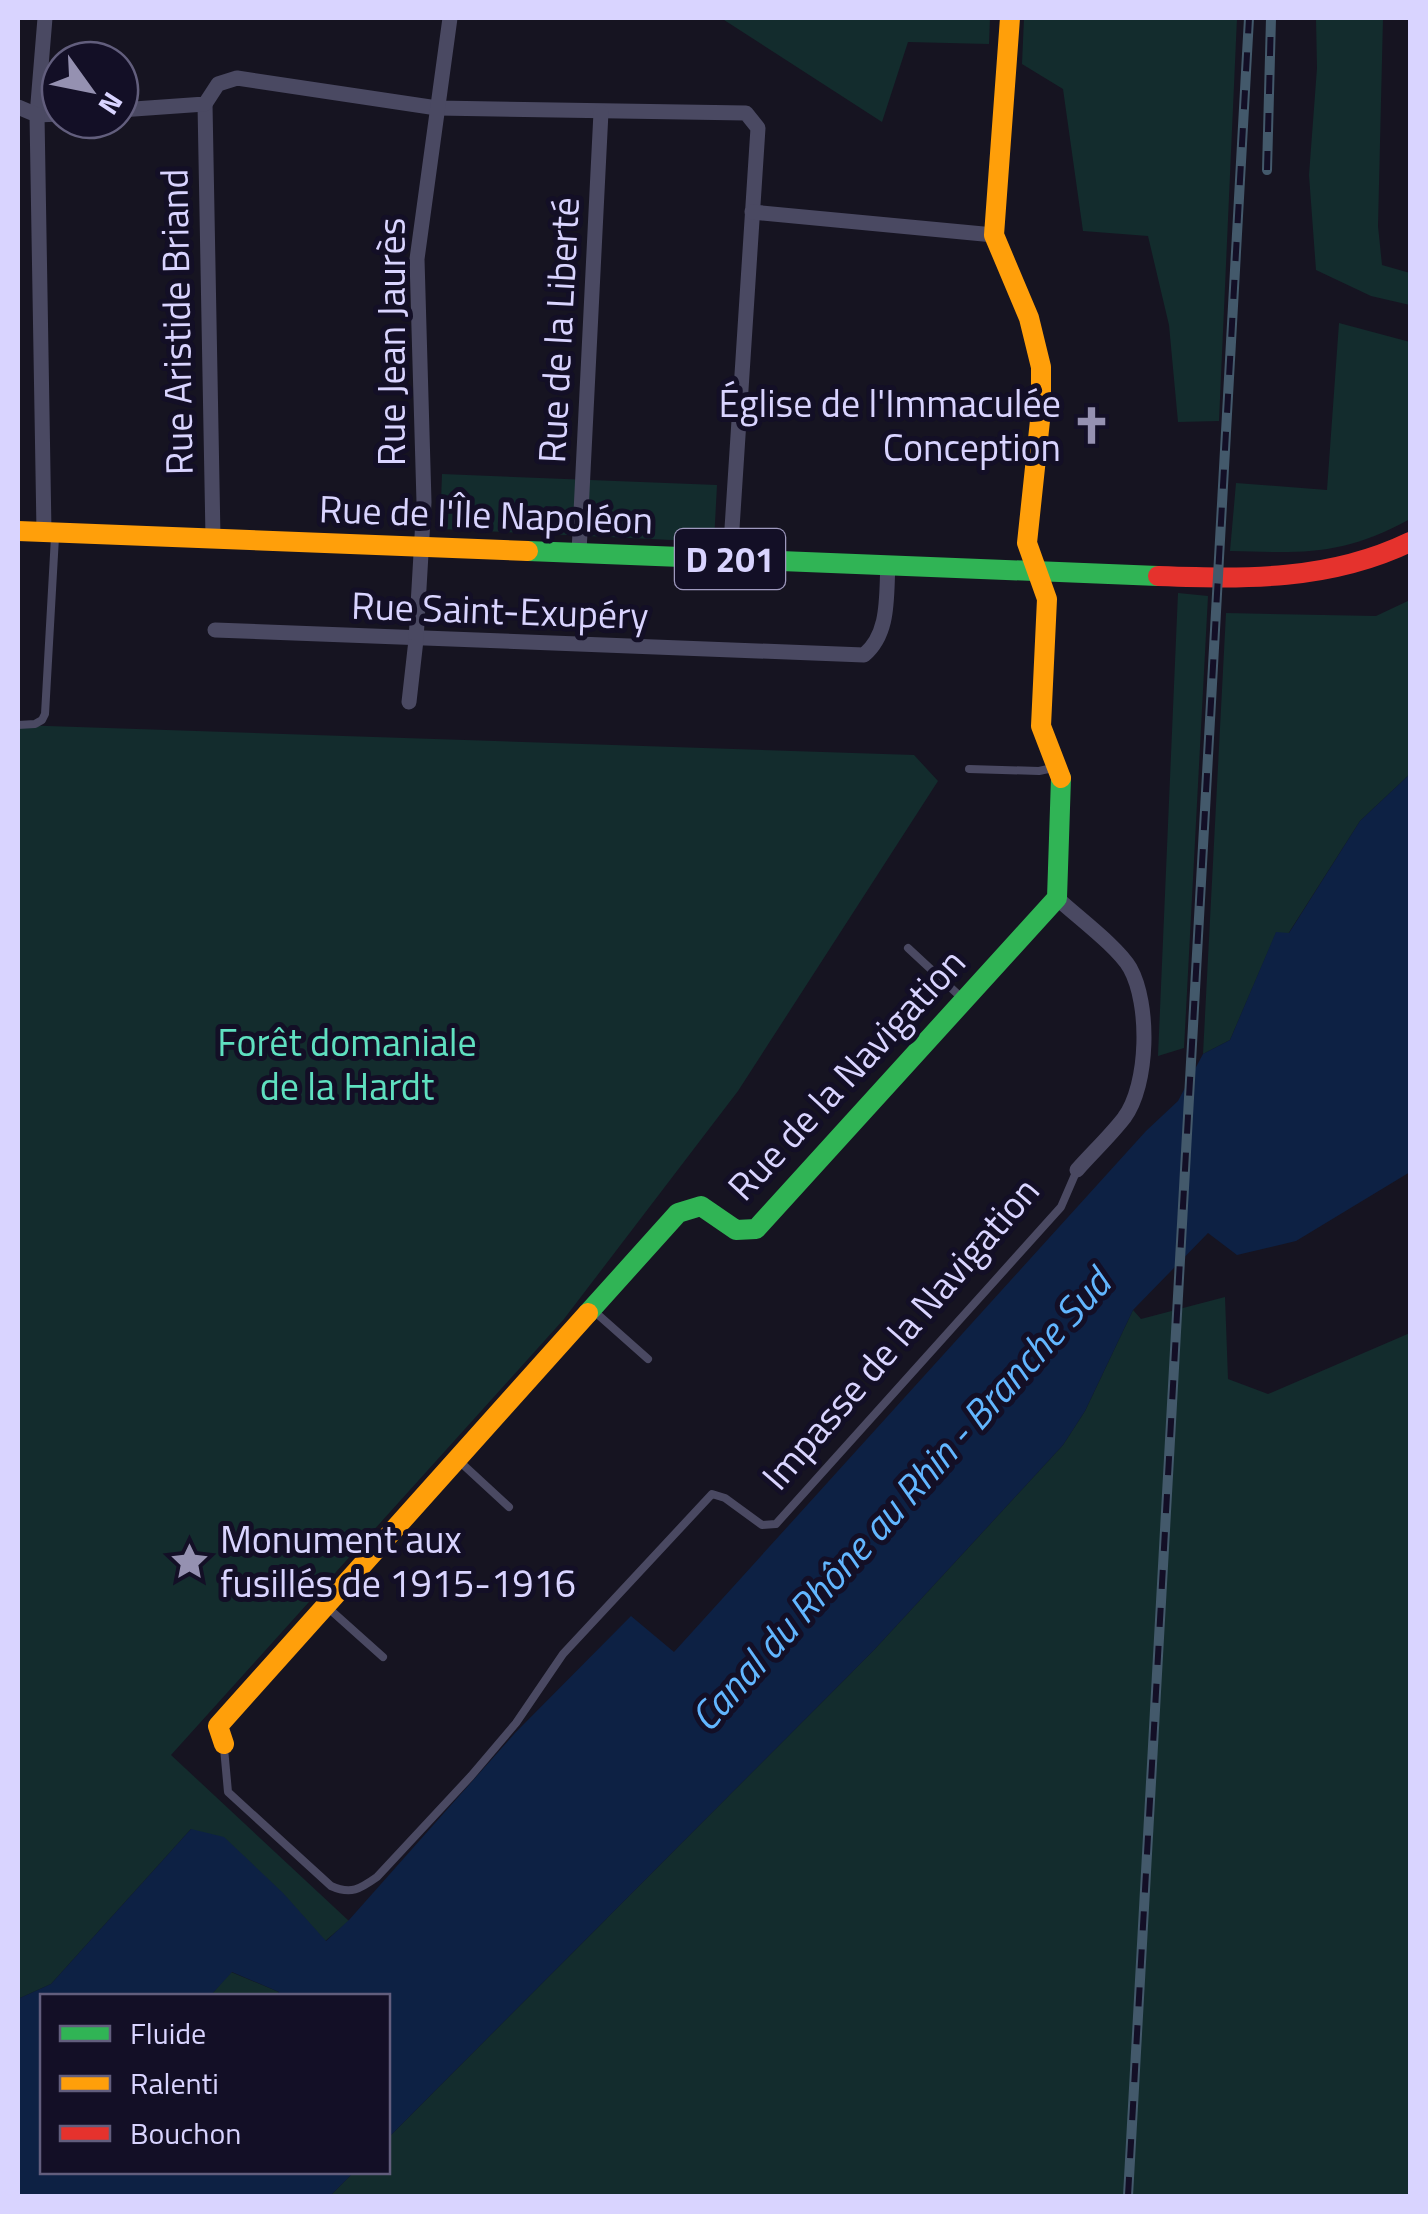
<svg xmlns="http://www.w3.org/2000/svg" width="1428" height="2214" viewBox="0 0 1428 2214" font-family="'Titillium Web',sans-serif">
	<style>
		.green { fill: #132c2d }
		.water { fill: #0d2144 }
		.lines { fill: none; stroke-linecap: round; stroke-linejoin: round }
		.lane { stroke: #4a4962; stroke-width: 8 }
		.street { stroke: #4a4962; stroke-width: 15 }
		.fast { stroke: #30b455; stroke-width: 20 }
		.slow { stroke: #ff9f0a; stroke-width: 20 }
		.jam { stroke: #e5322d; stroke-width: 20 }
		.rail-casing { stroke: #43596b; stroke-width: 10 }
		.rail { stroke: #130f26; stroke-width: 6; stroke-dasharray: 19; stroke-linecap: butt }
		.labels { text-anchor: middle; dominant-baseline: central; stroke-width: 10; stroke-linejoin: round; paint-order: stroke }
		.shield { fill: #130f26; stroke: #9e99be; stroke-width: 2.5 }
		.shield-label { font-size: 35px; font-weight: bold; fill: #d9d4ff }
		.street-label { font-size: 38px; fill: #d9d4ff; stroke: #130f26 }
		.poi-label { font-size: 38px; fill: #d9d4ff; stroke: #130f26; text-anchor: end }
		.park-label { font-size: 38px; fill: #5fe0c0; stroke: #130f26 }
		.water-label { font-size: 40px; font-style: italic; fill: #62b6ff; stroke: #130f26 }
	</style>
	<rect width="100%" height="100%" fill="#161421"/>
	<g class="green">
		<polygon points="721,18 990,18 989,44 908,42 882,122"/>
		<polygon points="1024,18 1237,18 1219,421 1178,422 1169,325 1148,236 1083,231 1063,89 1022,64"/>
		<polygon points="1316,18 1383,18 1378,226 1382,265 1410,273 1410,305 1371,296 1316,270 1309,175 1317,68"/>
		<path d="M1339 323 1410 342V519C1342 556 1305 553 1230 551L1236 483 1327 490Z"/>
		<polygon points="442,474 717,485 714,542 440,529"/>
		<polygon points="1178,593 1208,596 1184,1048 1158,1056"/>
		<polygon points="1410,600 1410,774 1360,821 1288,934 1276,933 1230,1040 1203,1054 1226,613 1376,616"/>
		<polygon points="18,725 914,755 938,781 738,1091 564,1319 171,1755 349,1921 325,1941 282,1893 191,1829 51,1984 18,1999"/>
		<polygon points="1225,1297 1228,1379 1268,1394 1410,1333 1410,2196 330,2196 354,2172 388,2172 388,2138 874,1650 1063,1445 1085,1411 1133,1310 1141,1319"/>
		<polygon points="231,1972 279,1992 275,1996 210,1996"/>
	</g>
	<polygon class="water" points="1410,774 1410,1172 1296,1241 1237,1255 1208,1233 1133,1310 1085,1411 1063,1445 874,1650 388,2138 388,1996 275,1996 279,1992 232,1972 210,1996 42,1996 42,2172 354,2172 330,2196 18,2196 18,1999 51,1984 191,1829 224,1837 283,1893 326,1941 349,1920 515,1733 631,1616 674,1652 1146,1131 1178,1101 1203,1054 1230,1040 1276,932 1289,933 1360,821"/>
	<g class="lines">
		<g class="lane">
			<polyline points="18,725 35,724 42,720 45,714 55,537"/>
			<polyline points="969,769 1039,771 1053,768"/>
			<polyline points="908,948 964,1000"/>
			<polyline points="595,1312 648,1359"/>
			<polyline points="458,1460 509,1507"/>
			<polyline points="326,1606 383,1657"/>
			<path d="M224 1748 228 1792 331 1886C351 1895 360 1889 377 1877L471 1776 516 1723 563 1654 712 1494 725 1498 762 1525 776 1524 1061 1207 1077 1170"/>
		</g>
		<g class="street">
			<polyline points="45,18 37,115 60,114"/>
			<polyline points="205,104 213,538"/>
			<polyline points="18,107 37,115 44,532"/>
			<polyline points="120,110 205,104 218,84 237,78 437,108 746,113 758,128 730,559"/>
			<polyline points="752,212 994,235"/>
			<polyline points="579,552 601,112"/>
			<path d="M215 630 864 655C890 633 886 596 888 564"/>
			<polyline points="409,702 416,640 424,502 417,259 450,18"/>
			<path d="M1057 898C1076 916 1118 947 1130 968 1150 1004 1149 1084 1124 1118 1110 1136 1092 1153 1077 1170"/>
		</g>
		<g class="fast">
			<polyline points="528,551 1158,576"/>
			<polyline points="588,1313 678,1213 701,1206 736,1230 756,1229 1057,898 1061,778"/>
		</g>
		<g class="slow">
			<polyline points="1010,18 994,235 1029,318 1041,367 1041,411 1027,543 1047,599 1041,726 1061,778"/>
			<polyline points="18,531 528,551"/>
			<polyline points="224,1744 218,1726 588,1313"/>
		</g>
		<path class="jam" d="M1158 576C1246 579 1329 581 1410 542"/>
		<defs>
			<g id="rail">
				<polyline points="1267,170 1271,18"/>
				<polyline points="1128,2196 1249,18"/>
			</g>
		</defs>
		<use href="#rail" class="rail-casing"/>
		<use href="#rail" class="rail"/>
	</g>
	<defs>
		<symbol id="church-bare" viewBox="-9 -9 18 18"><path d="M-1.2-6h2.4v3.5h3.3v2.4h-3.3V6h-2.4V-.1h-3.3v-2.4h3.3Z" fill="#9591b1" stroke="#130f26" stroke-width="2.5" paint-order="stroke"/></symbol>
		<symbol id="sight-bare" viewBox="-9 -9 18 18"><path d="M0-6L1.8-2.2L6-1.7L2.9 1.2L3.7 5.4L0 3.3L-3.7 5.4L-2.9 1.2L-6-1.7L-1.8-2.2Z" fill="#9591b1" stroke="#130f26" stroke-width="2.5" paint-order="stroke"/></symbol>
	</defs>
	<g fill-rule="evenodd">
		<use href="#church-bare" x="1064" y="398" width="55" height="55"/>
		<use href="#sight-bare" x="162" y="1534" width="55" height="55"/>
	</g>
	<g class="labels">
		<rect class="shield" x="675" y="529" width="110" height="60" rx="8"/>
		<g class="shield-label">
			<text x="730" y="559">D 201</text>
		</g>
		<g class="street-label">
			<text transform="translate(176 322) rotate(-91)">Rue Aristide Briand</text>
			<text transform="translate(558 330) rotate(-87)">Rue de la Liberté</text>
			<text transform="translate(391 342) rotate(-90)">Rue Jean Jaurès</text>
			<text transform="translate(486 514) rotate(2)">Rue de l'Île Napoléon</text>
			<text transform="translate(500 610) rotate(2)">Rue Saint-Exupéry</text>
			<text transform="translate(846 1074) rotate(-47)">Rue de la Navigation</text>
			<text transform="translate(900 1333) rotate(-49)">Impasse de la Navigation</text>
		</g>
		<g class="poi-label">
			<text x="1061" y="403">Église de l'Immaculée<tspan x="1061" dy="44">Conception</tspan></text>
			<text x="220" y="1539" text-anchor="start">Monument aux<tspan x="220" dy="44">fusillés de 1915-1916</tspan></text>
		</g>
		<g class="park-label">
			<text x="347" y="1042">Forêt domaniale<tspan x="347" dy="44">de la Hardt</tspan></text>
		</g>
		<g class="water-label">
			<text transform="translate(900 1500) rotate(-48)">Canal du Rhône au Rhin - Branche Sud</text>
		</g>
	</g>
	<rect width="1428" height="2214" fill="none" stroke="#d9d4ff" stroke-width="40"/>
	<rect x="40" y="1994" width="350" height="180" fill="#130f26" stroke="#625e7d" stroke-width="2.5"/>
	<rect x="60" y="2026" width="50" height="15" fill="#30b455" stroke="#625e7d" stroke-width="2.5"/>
	<text x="130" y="2044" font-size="30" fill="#d9d4ff">Fluide</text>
	<rect x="60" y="2076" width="50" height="15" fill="#ff9f0a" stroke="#625e7d" stroke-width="2.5"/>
	<text x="130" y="2094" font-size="30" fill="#d9d4ff">Ralenti</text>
	<rect x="60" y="2126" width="50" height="15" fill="#e5322d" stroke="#625e7d" stroke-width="2.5"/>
	<text x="130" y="2144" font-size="30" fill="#d9d4ff">Bouchon</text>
	<g transform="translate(90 90) rotate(123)"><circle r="48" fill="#130f26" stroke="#625e7d" stroke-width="2.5"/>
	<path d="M0-8L18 38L0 25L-18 38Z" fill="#9591b1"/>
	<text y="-15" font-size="28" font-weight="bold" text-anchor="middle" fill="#d9d4ff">N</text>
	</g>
</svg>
